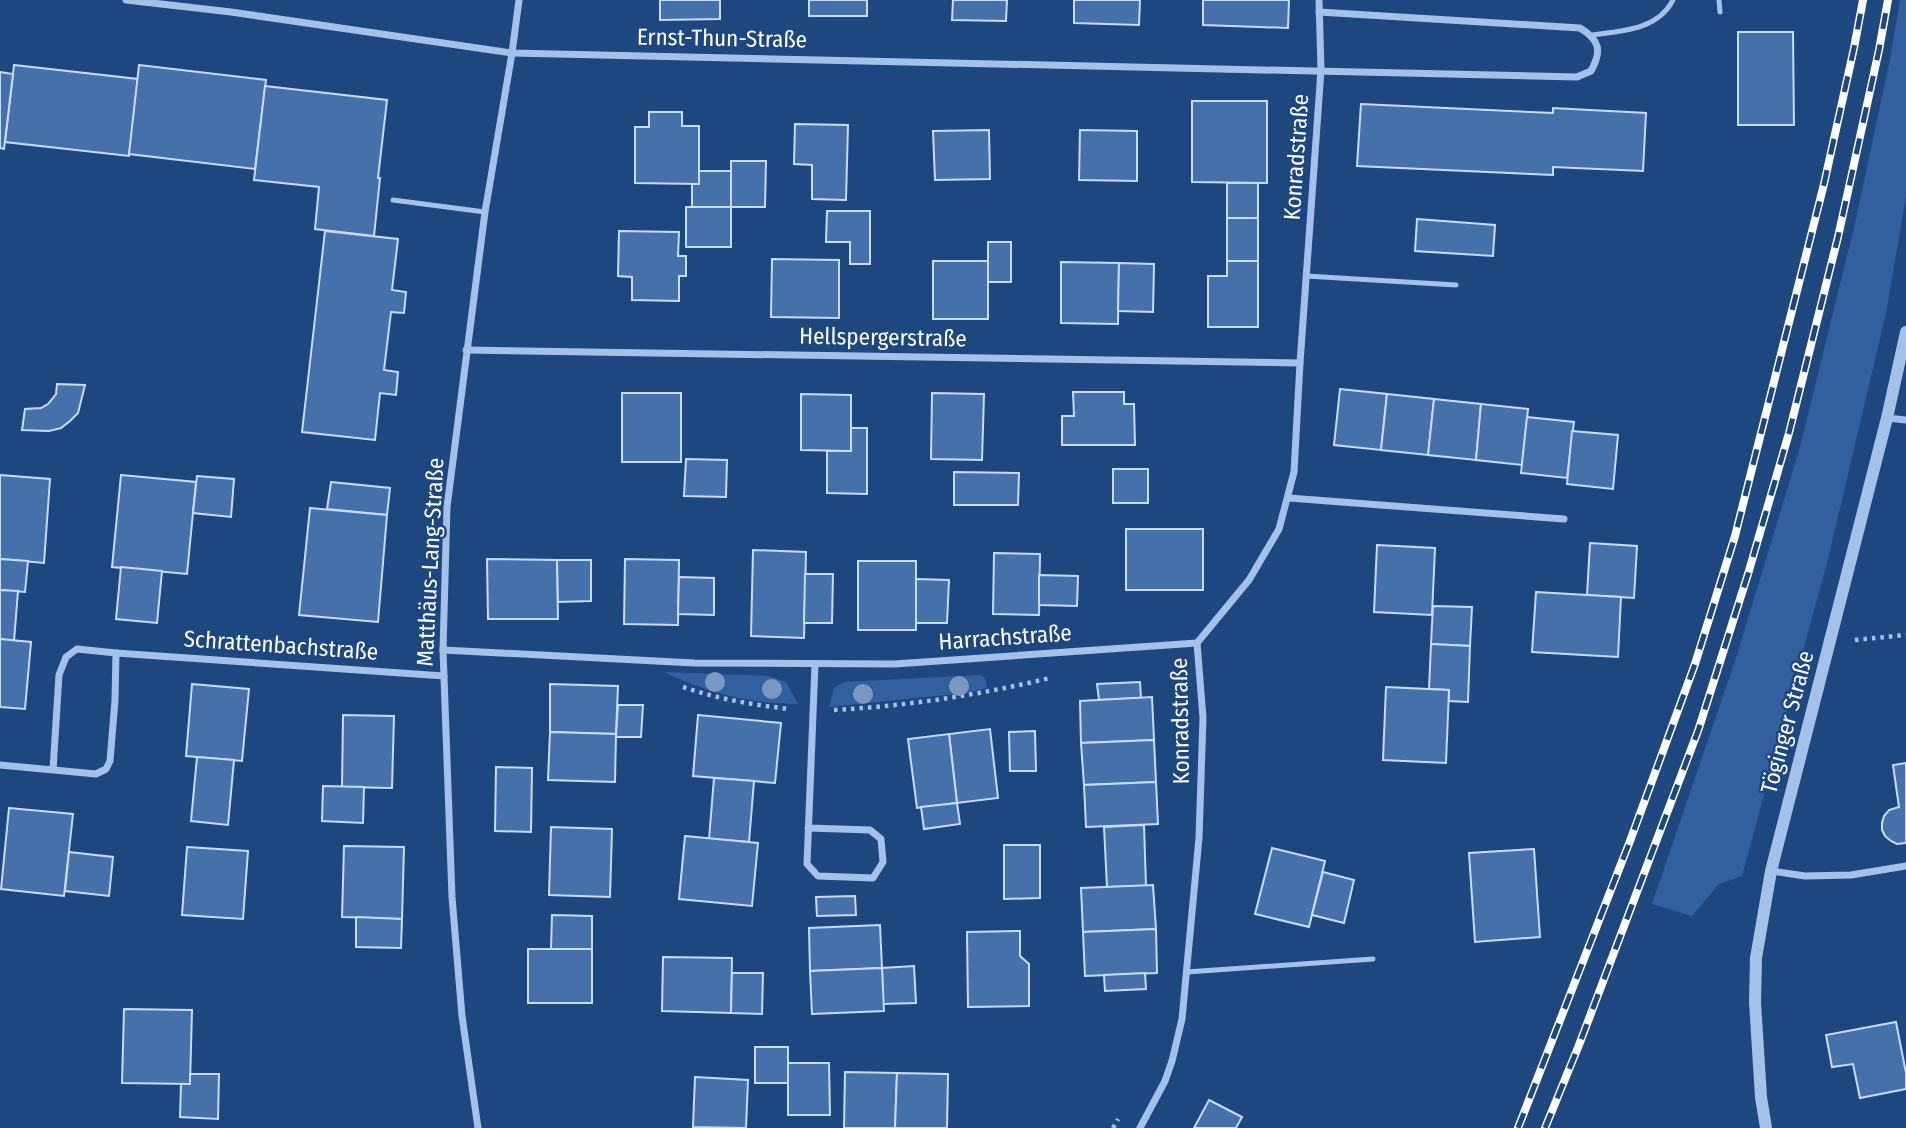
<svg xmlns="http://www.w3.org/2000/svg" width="1906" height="1128" viewBox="0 0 1906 1128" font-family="'Fira Sans Condensed',sans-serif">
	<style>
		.green { fill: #32609f }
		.building { fill: #4670aa; stroke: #c7dbf6; stroke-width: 2 }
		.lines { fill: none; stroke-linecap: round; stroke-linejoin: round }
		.path { stroke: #a3c1e9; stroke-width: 4.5; stroke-dasharray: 3.5 5; stroke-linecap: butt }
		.service { stroke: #a3c1e9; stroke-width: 5 }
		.minor { stroke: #a3c1e9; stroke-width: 7 }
		.tertiary { stroke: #a3c1e9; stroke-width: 12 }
		.rail-casing { stroke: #fff; stroke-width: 8 }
		.rail { stroke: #1e4780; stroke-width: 5; stroke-dasharray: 16; stroke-linecap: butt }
		.tree { fill: #7b98c1 }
		.labels { text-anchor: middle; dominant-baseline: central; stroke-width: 5; stroke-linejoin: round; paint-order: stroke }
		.street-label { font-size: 23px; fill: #fff; stroke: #1e4780 }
	</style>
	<rect width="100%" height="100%" fill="#1e4780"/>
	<g class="green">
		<polygon points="1900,0 1906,0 1906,197 1886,313 1828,559 1742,876 1719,884 1692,916 1652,904 1736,658 1800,447 1856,219 1890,59"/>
		<path d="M664 672 770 676 786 682 798 704C746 703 711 694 664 672Z"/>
		<polygon points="979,675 985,677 987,688 966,693 829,707 834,688 845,682"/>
	</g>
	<g class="building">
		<polygon points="660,0 720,0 720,19 660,20"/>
		<rect x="809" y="0" width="58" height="16"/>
		<polygon points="953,0 1007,0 1006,21 952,20"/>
		<polygon points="1074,0 1140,0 1139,25 1074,23"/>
		<polygon points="1203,0 1289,0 1288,28 1203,25"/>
		<polygon points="1738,32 1793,32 1794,125 1738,125"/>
		<polygon points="14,65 138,79 129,156 5,142"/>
		<polygon points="139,65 266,80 255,169 129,154"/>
		<polygon points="0,72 13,74 4,149 0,148"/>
		<polygon points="265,86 387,100 378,178 380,178 374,236 315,229 319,187 254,180"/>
		<polygon points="1192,101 1267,101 1267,183 1192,182"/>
		<polygon points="1361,104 1553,113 1553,108 1646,113 1643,171 1553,167 1553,175 1357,166"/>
		<polygon points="649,112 682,112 682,126 699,126 699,184 635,183 635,127 649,127"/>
		<polygon points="795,124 848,125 846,200 812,199 812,165 794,164"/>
		<polygon points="989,130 990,179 935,180 933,131"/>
		<polygon points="1080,130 1137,131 1137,181 1079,180"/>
		<polygon points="731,161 766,161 765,207 731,207"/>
		<polygon points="699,171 731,171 731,207 692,207 692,184 699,184"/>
		<rect x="1227" y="183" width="31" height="35"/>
		<rect x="686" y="207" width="45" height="40"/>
		<polygon points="827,211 870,211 870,264 850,264 850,242 826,242"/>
		<rect x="1227" y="218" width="31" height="43"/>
		<polygon points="1417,219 1495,225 1493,256 1415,251"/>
		<polygon points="325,231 398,239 392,290 406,292 405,303 404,313 391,312 384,370 398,372 396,395 380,393 375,440 302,432"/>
		<polygon points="619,231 679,232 678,256 686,256 686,276 679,276 679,301 632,300 632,277 618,276"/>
		<rect x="988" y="242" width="23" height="40"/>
		<polygon points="772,259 839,260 839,318 771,317"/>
		<rect x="933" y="261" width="55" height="58"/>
		<polygon points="1227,261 1258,261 1258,327 1208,327 1208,276 1227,276"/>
		<polygon points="1061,262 1119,263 1118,324 1061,323"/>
		<polygon points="1119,263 1154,264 1153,312 1118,311"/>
		<polygon points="57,384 85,385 78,413 70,421 61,428 49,431 22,430 25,409 41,408 48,404 56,394"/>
		<polygon points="1340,389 1387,394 1381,450 1334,445"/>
		<polygon points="1073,392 1124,392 1124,404 1134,404 1135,445 1062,445 1062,416 1074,416"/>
		<rect x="622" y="393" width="59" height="69"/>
		<polygon points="932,393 984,394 982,460 931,459"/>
		<polygon points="801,394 851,395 851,451 801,450"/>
		<polygon points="1387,394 1434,399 1428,455 1381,450"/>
		<polygon points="1434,399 1481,404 1476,460 1428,455"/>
		<polygon points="1481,404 1528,409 1522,465 1476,460"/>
		<polygon points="1527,417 1574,422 1567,478 1521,473"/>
		<polygon points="851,428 867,428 867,494 827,493 827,451 851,451"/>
		<polygon points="1572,431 1618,435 1613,489 1567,484"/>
		<polygon points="686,459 727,460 726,497 684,496"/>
		<rect x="1113" y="469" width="35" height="34"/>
		<polygon points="954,472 1019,473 1018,505 954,505"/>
		<polygon points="0,475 50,479 44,563 0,559"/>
		<polygon points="121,475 196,482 187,574 112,567"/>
		<polygon points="197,476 234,479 231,517 193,513"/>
		<polygon points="331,482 390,488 387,515 327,509"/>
		<polygon points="310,508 387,515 378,622 299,615"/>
		<rect x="1126" y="529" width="77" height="61"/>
		<polygon points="1590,543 1637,546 1634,598 1587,595"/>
		<polygon points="1377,545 1435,548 1432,615 1374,612"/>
		<polygon points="753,550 806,552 804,638 751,636"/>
		<polygon points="994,553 1040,554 1039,615 993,614"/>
		<polygon points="0,559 28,561 25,592 0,590"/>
		<polygon points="487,559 557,560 558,619 488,619"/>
		<polygon points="625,559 679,560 678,625 624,624"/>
		<polygon points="557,560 591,560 591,601 558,602"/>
		<rect x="858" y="561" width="58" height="69"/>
		<polygon points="121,567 162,571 157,623 116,619"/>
		<polygon points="805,574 833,574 832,623 804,623"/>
		<polygon points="1039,575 1078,576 1077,606 1039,605"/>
		<polygon points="679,577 714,578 714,615 678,614"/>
		<polygon points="916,579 949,580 947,623 916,623"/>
		<polygon points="0,590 18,591 14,641 0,639"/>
		<polygon points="1536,592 1621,597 1618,657 1532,652"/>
		<polygon points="1433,606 1472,607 1470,646 1431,644"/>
		<polygon points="0,639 31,642 25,709 0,707"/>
		<polygon points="1431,644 1470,646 1468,702 1449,701 1449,690 1429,689"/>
		<polygon points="1140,682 1141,698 1099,700 1097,684"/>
		<polygon points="192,684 249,689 242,761 186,756"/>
		<polygon points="550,684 618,686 616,734 550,732"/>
		<polygon points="1386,687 1449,690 1446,763 1383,760"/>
		<polygon points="1152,697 1154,740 1081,743 1080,701"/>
		<polygon points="618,705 643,705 641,737 616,737"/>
		<polygon points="343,715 394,716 392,788 342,787"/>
		<polygon points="698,715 781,723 775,783 693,776"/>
		<polygon points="990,729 998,798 957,803 949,734"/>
		<polygon points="1035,731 1036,771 1010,771 1009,732"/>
		<polygon points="550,732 616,734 615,782 548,780"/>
		<polygon points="949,734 957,803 917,808 908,739"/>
		<polygon points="1154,740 1156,782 1084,785 1081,743"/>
		<polygon points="197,757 234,760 228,825 191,821"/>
		<polygon points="1906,763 1906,843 1897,844 1891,841 1885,836 1882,830 1882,823 1884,816 1889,810 1899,807 1893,765"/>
		<polygon points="496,767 532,768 531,832 495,831"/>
		<polygon points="714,778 754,781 749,842 709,839"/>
		<polygon points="1156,782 1158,824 1086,827 1084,785"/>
		<polygon points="323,786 364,787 363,823 322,821"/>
		<polygon points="957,803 960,824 924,829 921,807"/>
		<polygon points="9,808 73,814 64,896 1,889"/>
		<polygon points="1144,825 1146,886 1107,887 1104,827"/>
		<polygon points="551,827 612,829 610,897 549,895"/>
		<polygon points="685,836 758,843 752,906 679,899"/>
		<polygon points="1004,845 1040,845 1040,898 1004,899"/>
		<polygon points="344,846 404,847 402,919 342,917"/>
		<polygon points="187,847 248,851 243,919 182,915"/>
		<polygon points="1272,848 1325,861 1309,927 1255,914"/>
		<polygon points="1534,849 1540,937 1475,942 1469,853"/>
		<polygon points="69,852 113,857 109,896 65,891"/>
		<polygon points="1323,872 1354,880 1344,923 1312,915"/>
		<polygon points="1153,885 1156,929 1083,932 1081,888"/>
		<polygon points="855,896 856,915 817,916 816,897"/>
		<polygon points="552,915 592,916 592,949 551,949"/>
		<polygon points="356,917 402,919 401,948 356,947"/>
		<polygon points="880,925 882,968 810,971 809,928"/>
		<polygon points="1156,929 1157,973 1085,976 1083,932"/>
		<polygon points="1020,931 1020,956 1029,964 1029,1006 968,1007 967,932"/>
		<rect x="528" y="949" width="64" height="54"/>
		<polygon points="663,957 732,958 731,1013 662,1011"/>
		<polygon points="914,966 916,1003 883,1004 882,968"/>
		<polygon points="882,968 884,1011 812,1014 810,971"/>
		<polygon points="732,973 763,973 762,1014 731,1013"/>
		<polygon points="1145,973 1146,989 1105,991 1104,975"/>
		<polygon points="124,1009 192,1010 190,1084 122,1083"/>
		<polygon points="1896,1022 1906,1073 1906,1089 1860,1098 1853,1064 1832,1067 1826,1035"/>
		<rect x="755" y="1047" width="33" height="36"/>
		<polygon points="788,1063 829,1063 830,1115 788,1115"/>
		<polygon points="845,1072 897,1073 895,1128 844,1128"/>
		<polygon points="897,1073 948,1074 947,1128 895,1128"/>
		<polygon points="190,1074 219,1074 218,1119 180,1117 181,1084 190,1084"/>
		<polygon points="695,1077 748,1080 746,1128 693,1127"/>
		<polygon points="1209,1100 1242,1117 1236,1128 1194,1128"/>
	</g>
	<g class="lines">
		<g class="path">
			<polyline points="1855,640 1906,635"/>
			<path d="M683 687C718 699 754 705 790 709"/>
			<path d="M834 710C907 706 979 695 1050 678"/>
			<polyline points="1113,1128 1118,1119"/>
		</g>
		<g class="service">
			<polyline points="1719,0 1720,12"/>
			<path d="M1592 35C1622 31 1658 30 1673 0"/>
			<polyline points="393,200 485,212"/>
			<polyline points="1306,276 1456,285"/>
			<polyline points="1187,972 1373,959"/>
		</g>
		<g class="minor">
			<path d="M126 0 231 12 512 53 1577 77 1591 71C1602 51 1600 40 1580 28L1319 12"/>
			<polyline points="466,350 1300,363"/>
			<polyline points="1887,418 1906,420"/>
			<polyline points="1289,498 1564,519"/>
			<polyline points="443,650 694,663 895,664 1197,643"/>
			<polyline points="116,653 444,676"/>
			<polyline points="0,765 96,774 106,769 110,761 115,700 116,653 77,649 66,657 59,675 53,770"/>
			<polyline points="808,828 870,830 881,839 883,862 873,878 818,876 807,864 815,664"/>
			<polyline points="1771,871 1805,876 1851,875 1906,866"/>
			<polyline points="478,1128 462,1016 452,897 443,650 447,507 485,212 512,53 519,0"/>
			<polyline points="1140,1128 1165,1081 1172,1061 1182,1019 1199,838 1203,718 1197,643 1249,580 1279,529 1294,472 1300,363 1321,70 1319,0"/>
		</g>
		<polyline class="tertiary" points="1766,1128 1761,1097 1755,1002 1756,958 1771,871 1887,418 1906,332"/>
		<defs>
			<g id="rail">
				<polyline points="1518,1128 1630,841 1695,664 1735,536 1824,184 1854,48 1863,0"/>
				<polyline points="1545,1128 1579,1045 1698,731 1748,574 1789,433 1838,237 1879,50 1888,0"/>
			</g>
		</defs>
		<use href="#rail" class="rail-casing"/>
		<use href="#rail" class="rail"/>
	</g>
	<g class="tree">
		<circle cx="715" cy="682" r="10"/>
		<circle cx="959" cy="686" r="10"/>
		<circle cx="772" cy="689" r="10"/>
		<circle cx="863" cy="694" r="10"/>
	</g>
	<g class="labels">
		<g class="street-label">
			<text transform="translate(722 38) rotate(1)">Ernst-Thun-Straße</text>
			<text transform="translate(1296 157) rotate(-86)">Konradstraße</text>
			<text transform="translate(883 337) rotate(1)">Hellspergerstraße</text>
			<text transform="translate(430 562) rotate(-87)">Matthäus-Lang-Straße</text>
			<text transform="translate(1005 637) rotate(-4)">Harrachstraße</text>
			<text transform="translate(281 645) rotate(4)">Schrattenbachstraße</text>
			<text transform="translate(1180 721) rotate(-91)">Konradstraße</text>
			<text transform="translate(1787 722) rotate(-75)">Töginger Straße</text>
		</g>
	</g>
</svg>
